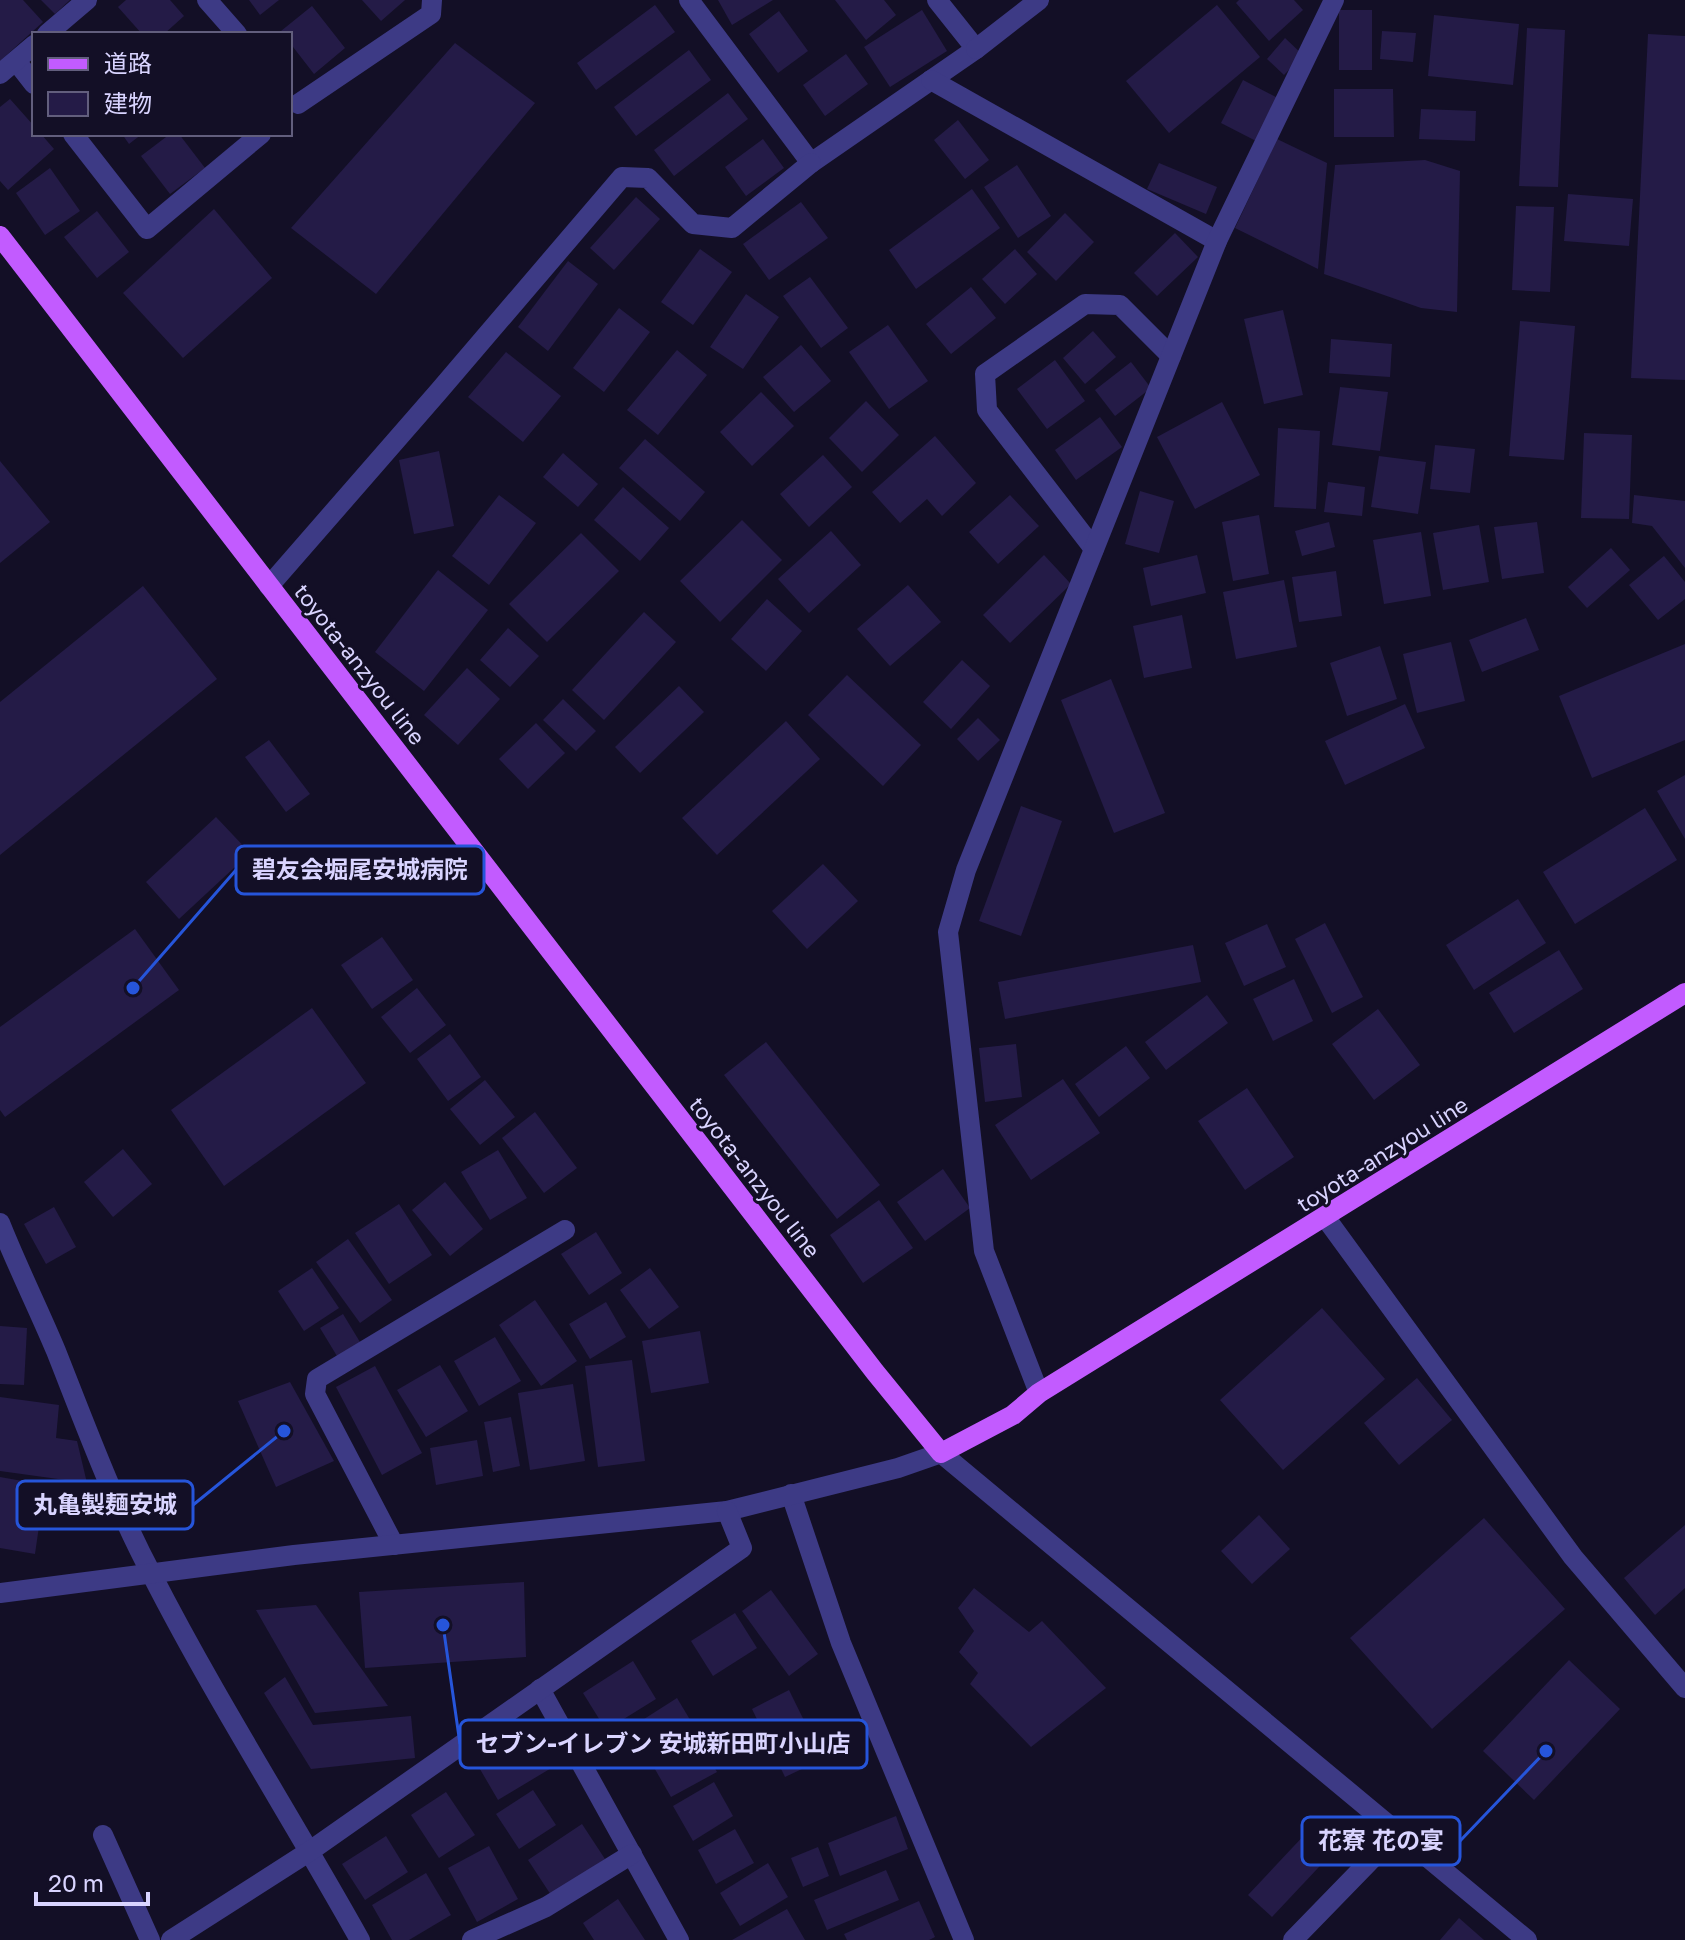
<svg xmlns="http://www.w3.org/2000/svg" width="1685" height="1940" viewBox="0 0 1685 1940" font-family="'Golos Text','Noto Sans JP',sans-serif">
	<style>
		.building { fill: #241b47 }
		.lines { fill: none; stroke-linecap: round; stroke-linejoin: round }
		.minor { stroke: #3d3a85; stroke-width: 20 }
		.major { stroke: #c25bff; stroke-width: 20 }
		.labels { text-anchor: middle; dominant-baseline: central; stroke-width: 6; stroke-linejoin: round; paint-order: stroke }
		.street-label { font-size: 22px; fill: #d9d4ff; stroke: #130f26 }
		.leader { fill: none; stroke: #2655da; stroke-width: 3 }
		.callout-dot { fill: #2655da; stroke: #130f26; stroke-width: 3 }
		.callout { fill: #130f26; stroke: #2655da; stroke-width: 3 }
		.callout-label { font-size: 24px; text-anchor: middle; font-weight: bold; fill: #d9d4ff }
	</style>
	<rect width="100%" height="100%" fill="#130f26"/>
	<g class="building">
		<polygon points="0,0 23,0 43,22 0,61"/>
		<polygon points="41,0 70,0 55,14"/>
		<polygon points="126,0 170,0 184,16 164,34 142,34 118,7"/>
		<polygon points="249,0 279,0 260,15"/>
		<polygon points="362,0 405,0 381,21"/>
		<polygon points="718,0 773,0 732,25"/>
		<polygon points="835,0 884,0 896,15 866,40"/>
		<polygon points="1239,0 1294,0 1303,10 1269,41 1236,3"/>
		<polygon points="655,5 675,32 596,90 577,63"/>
		<polygon points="1217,5 1260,57 1169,133 1126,81"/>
		<polygon points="312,6 345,48 314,74 290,43 290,34 283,34 281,31"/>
		<polygon points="922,10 947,51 890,87 864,47"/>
		<rect x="1339" y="10" width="33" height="60"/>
		<polygon points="779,11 808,51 778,73 749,34"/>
		<polygon points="1434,15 1519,24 1513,85 1428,76"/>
		<polygon points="1527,28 1565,30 1558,187 1519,186"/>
		<polygon points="1382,31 1416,33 1413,62 1380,59"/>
		<polygon points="1648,34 1685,36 1685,380 1631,378"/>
		<polygon points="1285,38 1303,55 1284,75 1267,59"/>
		<polygon points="455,43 535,103 376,294 291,228"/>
		<polygon points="689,50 711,80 636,136 614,107"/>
		<polygon points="846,54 868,84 825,116 803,85"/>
		<polygon points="1243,80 1278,98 1256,141 1221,123"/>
		<polygon points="1334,89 1393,89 1394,137 1334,137"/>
		<polygon points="728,93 748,119 674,176 654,150"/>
		<polygon points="10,99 34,126 34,134 41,134 54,149 8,190 0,181 0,107"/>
		<polygon points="1421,109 1476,111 1475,141 1419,139"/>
		<polygon points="958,120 989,160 965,179 934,140"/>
		<polygon points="122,134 142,134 129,144"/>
		<polygon points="170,134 179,134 205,168 170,194 141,156"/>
		<polygon points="763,139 784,168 746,196 725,167"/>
		<polygon points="1277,139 1327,163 1318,269 1235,228"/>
		<polygon points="1425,160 1460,171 1457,312 1421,308 1324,274 1335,165"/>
		<polygon points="1159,163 1217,187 1206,214 1147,189"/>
		<polygon points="1017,165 1051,216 1018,238 984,187"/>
		<polygon points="50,168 80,211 45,235 16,193"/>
		<polygon points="972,189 1000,228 916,289 889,250"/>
		<polygon points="1568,194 1633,199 1629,246 1564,241"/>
		<polygon points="636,197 660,219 614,270 590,248"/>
		<polygon points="801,202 828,238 769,280 743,244"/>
		<polygon points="1516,206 1554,207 1550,292 1512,290"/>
		<polygon points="214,209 272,278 183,358 123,293"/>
		<polygon points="97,211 129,252 97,278 64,237"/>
		<polygon points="1065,213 1094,242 1056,281 1027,252"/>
		<polygon points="1175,233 1198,257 1157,296 1134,273"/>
		<polygon points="700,249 732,272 693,325 661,302"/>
		<polygon points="1015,249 1037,274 1005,304 982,279"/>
		<polygon points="568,261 598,284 548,351 518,327"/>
		<polygon points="810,277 848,328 821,348 783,296"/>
		<polygon points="971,287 996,318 951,354 926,324"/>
		<polygon points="746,294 779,317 743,369 710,347"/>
		<polygon points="619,308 650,332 604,392 573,368"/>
		<polygon points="1283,310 1303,395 1264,404 1244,319"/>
		<polygon points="1520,321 1575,326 1564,460 1509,456"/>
		<polygon points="888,325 928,381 889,409 849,352"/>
		<polygon points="1093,331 1116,357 1085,384 1063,358"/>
		<polygon points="1331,339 1392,344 1390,377 1329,373"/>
		<polygon points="801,345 831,381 794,412 763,377"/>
		<polygon points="677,350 707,375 658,435 627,410"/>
		<polygon points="506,352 561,396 523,442 468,397"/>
		<polygon points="1055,360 1085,401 1047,429 1017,389"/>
		<polygon points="1131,362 1151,388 1115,416 1095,390"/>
		<polygon points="1340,387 1388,392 1380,451 1332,445"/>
		<polygon points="761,392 794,426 752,466 720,432"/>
		<polygon points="866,401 899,435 862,472 829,438"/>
		<polygon points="1222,402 1260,475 1195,509 1157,437"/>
		<polygon points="1100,417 1122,447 1076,480 1055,450"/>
		<polygon points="1278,428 1320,431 1316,509 1274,507"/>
		<polygon points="1584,433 1632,435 1629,519 1581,518"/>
		<polygon points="935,436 976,483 942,516 927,499 900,523 872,492"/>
		<polygon points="645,439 705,492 680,521 619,468"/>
		<polygon points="1435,445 1475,449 1470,493 1430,489"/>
		<polygon points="439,451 454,526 414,534 399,460"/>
		<polygon points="563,453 598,484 578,507 543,477"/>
		<polygon points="823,455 852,487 809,527 780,494"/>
		<polygon points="1379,456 1426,462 1418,514 1371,507"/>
		<polygon points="0,461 50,522 0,563"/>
		<polygon points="1328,482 1365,487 1362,516 1324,512"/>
		<polygon points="623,487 669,528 640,561 594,520"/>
		<polygon points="1140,491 1174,501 1159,553 1125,544"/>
		<polygon points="499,495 536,523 489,585 452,556"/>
		<polygon points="1010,495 1039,526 998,564 969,532"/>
		<polygon points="1634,495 1685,501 1685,568 1652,526 1632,523"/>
		<polygon points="1259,515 1269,574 1233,581 1222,522"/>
		<polygon points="742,520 782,560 720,622 680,581"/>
		<polygon points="1329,522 1335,547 1302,556 1295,531"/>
		<polygon points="1537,522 1544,573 1502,579 1494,527"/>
		<polygon points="1479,525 1489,582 1443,590 1433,533"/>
		<polygon points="831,531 861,565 809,613 778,579"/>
		<polygon points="1421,532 1431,596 1384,604 1373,540"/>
		<polygon points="581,533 619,571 547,642 509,604"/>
		<polygon points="1611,548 1630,570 1587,608 1568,587"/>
		<polygon points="1044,555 1071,584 1010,643 983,615"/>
		<polygon points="1197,555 1206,593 1151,606 1143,568"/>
		<polygon points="1664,556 1685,582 1685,599 1658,620 1629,585"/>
		<polygon points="438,570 488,610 424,691 375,652"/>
		<polygon points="1336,571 1342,616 1299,622 1292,577"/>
		<polygon points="1284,580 1297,647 1236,659 1223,592"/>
		<polygon points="908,585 941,622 890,666 857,629"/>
		<polygon points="143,586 217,679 0,855 0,702"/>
		<polygon points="767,599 802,631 766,671 731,639"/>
		<polygon points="644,612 676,642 604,720 572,690"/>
		<polygon points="1182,615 1192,668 1144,678 1133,626"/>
		<polygon points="1526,618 1539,650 1482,672 1469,640"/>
		<polygon points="508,628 539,656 510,687 480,660"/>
		<polygon points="1451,642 1465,701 1417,713 1403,654"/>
		<polygon points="1685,644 1685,740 1592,778 1559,696"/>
		<polygon points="1380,646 1397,699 1347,716 1330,663"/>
		<polygon points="962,660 990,686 951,729 923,702"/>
		<polygon points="467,668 500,699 458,745 424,715"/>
		<polygon points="847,675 921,745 883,786 808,715"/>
		<polygon points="1111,679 1165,813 1114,833 1061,700"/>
		<polygon points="679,686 704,712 640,773 615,747"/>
		<polygon points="563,699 596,731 576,751 543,720"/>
		<polygon points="1405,704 1425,748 1345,785 1325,741"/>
		<polygon points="978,718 1000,740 978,761 957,739"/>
		<polygon points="786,721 820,759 717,855 682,818"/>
		<polygon points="536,723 565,753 528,789 499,759"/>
		<polygon points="269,740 310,794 286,812 245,757"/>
		<polygon points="1685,775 1685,839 1657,791"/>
		<polygon points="1021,806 1062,821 1021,936 979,921"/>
		<polygon points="1645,808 1677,860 1575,924 1543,872"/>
		<polygon points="216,817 250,853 179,919 146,882"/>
		<polygon points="823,864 858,901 807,949 772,911"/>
		<polygon points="1518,899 1546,943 1474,990 1446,945"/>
		<polygon points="1325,923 1363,997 1332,1013 1295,939"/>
		<polygon points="1267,924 1286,967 1244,986 1225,943"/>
		<polygon points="135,929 179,990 5,1117 0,1110 0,1027"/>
		<polygon points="382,937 413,980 372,1009 341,965"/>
		<polygon points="1193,945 1201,982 1005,1019 998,982"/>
		<polygon points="1559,950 1583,989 1514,1033 1489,993"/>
		<polygon points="1294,979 1313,1021 1273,1041 1253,999"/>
		<polygon points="417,988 446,1025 410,1053 381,1017"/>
		<polygon points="1207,995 1228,1023 1166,1070 1145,1042"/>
		<polygon points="312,1008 366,1083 224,1186 171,1110"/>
		<polygon points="1378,1009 1420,1065 1374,1100 1332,1044"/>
		<polygon points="450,1034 481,1077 448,1101 417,1059"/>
		<polygon points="766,1042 880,1185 837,1219 724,1075"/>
		<polygon points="1016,1044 1022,1097 985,1102 979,1048"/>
		<polygon points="1126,1046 1150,1078 1099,1117 1075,1084"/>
		<polygon points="1063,1079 1100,1133 1031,1180 995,1125"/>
		<polygon points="485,1080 515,1117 480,1145 450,1109"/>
		<polygon points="1247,1088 1294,1157 1245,1190 1198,1121"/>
		<polygon points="535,1112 577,1168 544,1193 502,1138"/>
		<polygon points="123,1149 152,1184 113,1217 84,1182"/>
		<polygon points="498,1150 527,1198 490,1220 461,1172"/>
		<polygon points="943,1169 970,1208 925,1241 897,1202"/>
		<polygon points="445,1182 483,1229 450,1256 412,1210"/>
		<polygon points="879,1200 913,1248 863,1283 830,1235"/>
		<polygon points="399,1204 432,1255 389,1284 355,1233"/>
		<polygon points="54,1207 76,1247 46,1264 24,1224"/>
		<polygon points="596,1232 622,1273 589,1295 561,1254"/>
		<polygon points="348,1239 392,1300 360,1323 316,1262"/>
		<polygon points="312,1268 339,1308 304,1331 278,1291"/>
		<polygon points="650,1268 679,1307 649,1329 620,1290"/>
		<polygon points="535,1300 577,1361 541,1386 499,1325"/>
		<polygon points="606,1302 626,1337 590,1359 569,1324"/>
		<polygon points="1322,1308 1385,1379 1283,1470 1220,1400"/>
		<polygon points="343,1314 363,1347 340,1361 320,1328"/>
		<polygon points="0,1326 27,1328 24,1385 0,1384"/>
		<polygon points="700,1331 709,1383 651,1393 642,1341"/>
		<polygon points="495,1337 521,1381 479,1406 454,1361"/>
		<polygon points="632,1360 645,1461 598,1467 585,1366"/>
		<polygon points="440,1365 468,1411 426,1437 397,1390"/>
		<polygon points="375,1366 422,1453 382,1475 336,1387"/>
		<polygon points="1417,1378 1452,1420 1399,1465 1364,1423"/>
		<polygon points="290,1382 334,1461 276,1487 238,1401"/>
		<polygon points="573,1384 585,1461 530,1470 518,1393"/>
		<polygon points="0,1397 59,1405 56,1438 77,1441 87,1483 0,1471"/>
		<polygon points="511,1417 520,1466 493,1472 484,1422"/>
		<polygon points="477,1440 483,1476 436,1485 430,1448"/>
		<polygon points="0,1477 45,1485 35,1554 0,1548"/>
		<polygon points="1259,1515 1290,1549 1252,1584 1221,1551"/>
		<polygon points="1484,1518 1565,1609 1432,1729 1350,1638"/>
		<polygon points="1685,1525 1685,1588 1655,1615 1624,1578"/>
		<polygon points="524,1582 526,1657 365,1668 359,1592"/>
		<polygon points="974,1588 1029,1632 1042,1621 1106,1688 1031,1747 970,1684 978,1673 959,1652 974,1631 958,1608"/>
		<polygon points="771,1590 818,1654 789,1676 742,1611"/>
		<polygon points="316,1605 388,1706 315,1713 256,1610"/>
		<polygon points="735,1613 757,1648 713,1676 691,1641"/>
		<polygon points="1569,1660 1620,1709 1534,1800 1483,1751"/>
		<polygon points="633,1661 656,1699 606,1730 583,1693"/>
		<polygon points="285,1677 313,1725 411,1716 415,1758 311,1769 264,1693"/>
		<polygon points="789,1690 823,1759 785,1777 752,1709"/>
		<polygon points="677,1698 695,1728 648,1757 630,1728"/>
		<polygon points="533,1731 553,1767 498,1800 477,1764"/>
		<polygon points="698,1739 717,1772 671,1797 652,1764"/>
		<polygon points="714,1782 733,1816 693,1841 673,1806"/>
		<polygon points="533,1790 556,1825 519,1849 496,1814"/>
		<polygon points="446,1792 475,1835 439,1858 411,1815"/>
		<polygon points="896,1816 908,1849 840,1876 828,1843"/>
		<polygon points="582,1824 605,1859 551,1895 528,1860"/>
		<polygon points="735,1829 754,1863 716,1884 698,1850"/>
		<polygon points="1309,1830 1333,1852 1272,1917 1248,1895"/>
		<polygon points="386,1836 408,1872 365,1900 342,1864"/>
		<polygon points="489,1846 518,1899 477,1922 448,1868"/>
		<polygon points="818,1847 829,1876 803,1887 791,1858"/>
		<polygon points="768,1863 788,1897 740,1926 720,1893"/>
		<polygon points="886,1870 899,1900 827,1930 814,1900"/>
		<polygon points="426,1873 451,1915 409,1940 392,1940 372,1905"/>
		<polygon points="618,1899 645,1940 594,1940 583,1923"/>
		<polygon points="919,1901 935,1937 929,1940 847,1940 844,1934"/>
		<polygon points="787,1909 805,1940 732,1940"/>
		<polygon points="1459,1918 1484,1940 1440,1940"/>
	</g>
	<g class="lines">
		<g class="minor">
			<polyline points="207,0 237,34"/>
			<polyline points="689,0 811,163 976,49 937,0"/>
			<polyline points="47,34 87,0"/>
			<polyline points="976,49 1039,0"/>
			<polyline points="16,61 34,84"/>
			<polyline points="0,74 34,45"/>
			<polyline points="931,80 1217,241"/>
			<polyline points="298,104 431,14 432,0"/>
			<polyline points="73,134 147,229 261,134"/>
			<polyline points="1094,549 987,410 985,374 1085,304 1120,305 1171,356"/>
			<polyline points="269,586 439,391 622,177 648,178 693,224 732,228 811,163"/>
			<polyline points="1325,1217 1573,1557 1685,1688"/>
			<path d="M0 1223C17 1266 38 1308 56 1351 86 1427 114 1503 152 1575 216 1700 292 1818 360 1940"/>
			<polyline points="1039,1393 984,1251 948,932 966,870 1217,241 1334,0"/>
			<polyline points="791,1494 841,1643 964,1940"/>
			<polyline points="394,1545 315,1394 317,1379 565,1230"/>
			<polyline points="0,1593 294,1555 727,1511 898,1468 941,1453 1527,1940"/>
			<polyline points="540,1689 679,1940"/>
			<polyline points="103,1835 150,1940"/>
			<polyline points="171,1940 310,1851 742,1548 727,1511"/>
			<polyline points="472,1940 546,1907 632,1854"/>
			<polyline points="1293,1940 1398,1832"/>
		</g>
		<polyline class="major" points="0,236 875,1372 941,1453 1013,1415 1039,1393 1685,993"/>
	</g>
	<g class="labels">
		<g class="street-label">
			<text transform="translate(360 664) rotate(52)">toyota-anzyou line</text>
			<text transform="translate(1382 1154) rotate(-32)">toyota-anzyou line</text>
			<text transform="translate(755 1177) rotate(52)">toyota-anzyou line</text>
		</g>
	</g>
	<path class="leader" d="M133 988L236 870M284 1431L193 1505M443 1625L460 1744M1546 1751L1460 1841"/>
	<g class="callout-dot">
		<circle cx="133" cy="988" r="8"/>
		<circle cx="284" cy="1431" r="8"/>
		<circle cx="443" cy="1625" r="8"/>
		<circle cx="1546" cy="1751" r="8"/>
	</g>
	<g class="callout">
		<rect x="236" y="846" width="248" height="48" rx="8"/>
		<rect x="17" y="1481" width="176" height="48" rx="8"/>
		<rect x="460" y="1720" width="407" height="48" rx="8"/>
		<rect x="1302" y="1817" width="158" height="48" rx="8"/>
	</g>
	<g class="callout-label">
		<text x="360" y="878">碧友会堀尾安城病院</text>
		<text x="105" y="1513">丸亀製麺安城</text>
		<text x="663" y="1752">セブン-イレブン 安城新田町小山店</text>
		<text x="1381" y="1849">花寮 花の宴</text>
	</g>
	<rect x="32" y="32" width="260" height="104" fill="#130f26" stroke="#625e7d" stroke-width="2"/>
	<rect x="48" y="58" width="40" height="12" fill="#c25bff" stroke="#625e7d" stroke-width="2"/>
	<text x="104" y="72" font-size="24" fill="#d9d4ff">道路</text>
	<rect x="48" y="92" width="40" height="24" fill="#241b47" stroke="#625e7d" stroke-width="2"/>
	<text x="104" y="112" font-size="24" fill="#d9d4ff">建物</text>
	<path d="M36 1892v12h112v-12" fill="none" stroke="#d9d4ff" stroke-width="4"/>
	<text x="48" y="1892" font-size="24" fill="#d9d4ff" stroke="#130f26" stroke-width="6" paint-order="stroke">20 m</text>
</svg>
